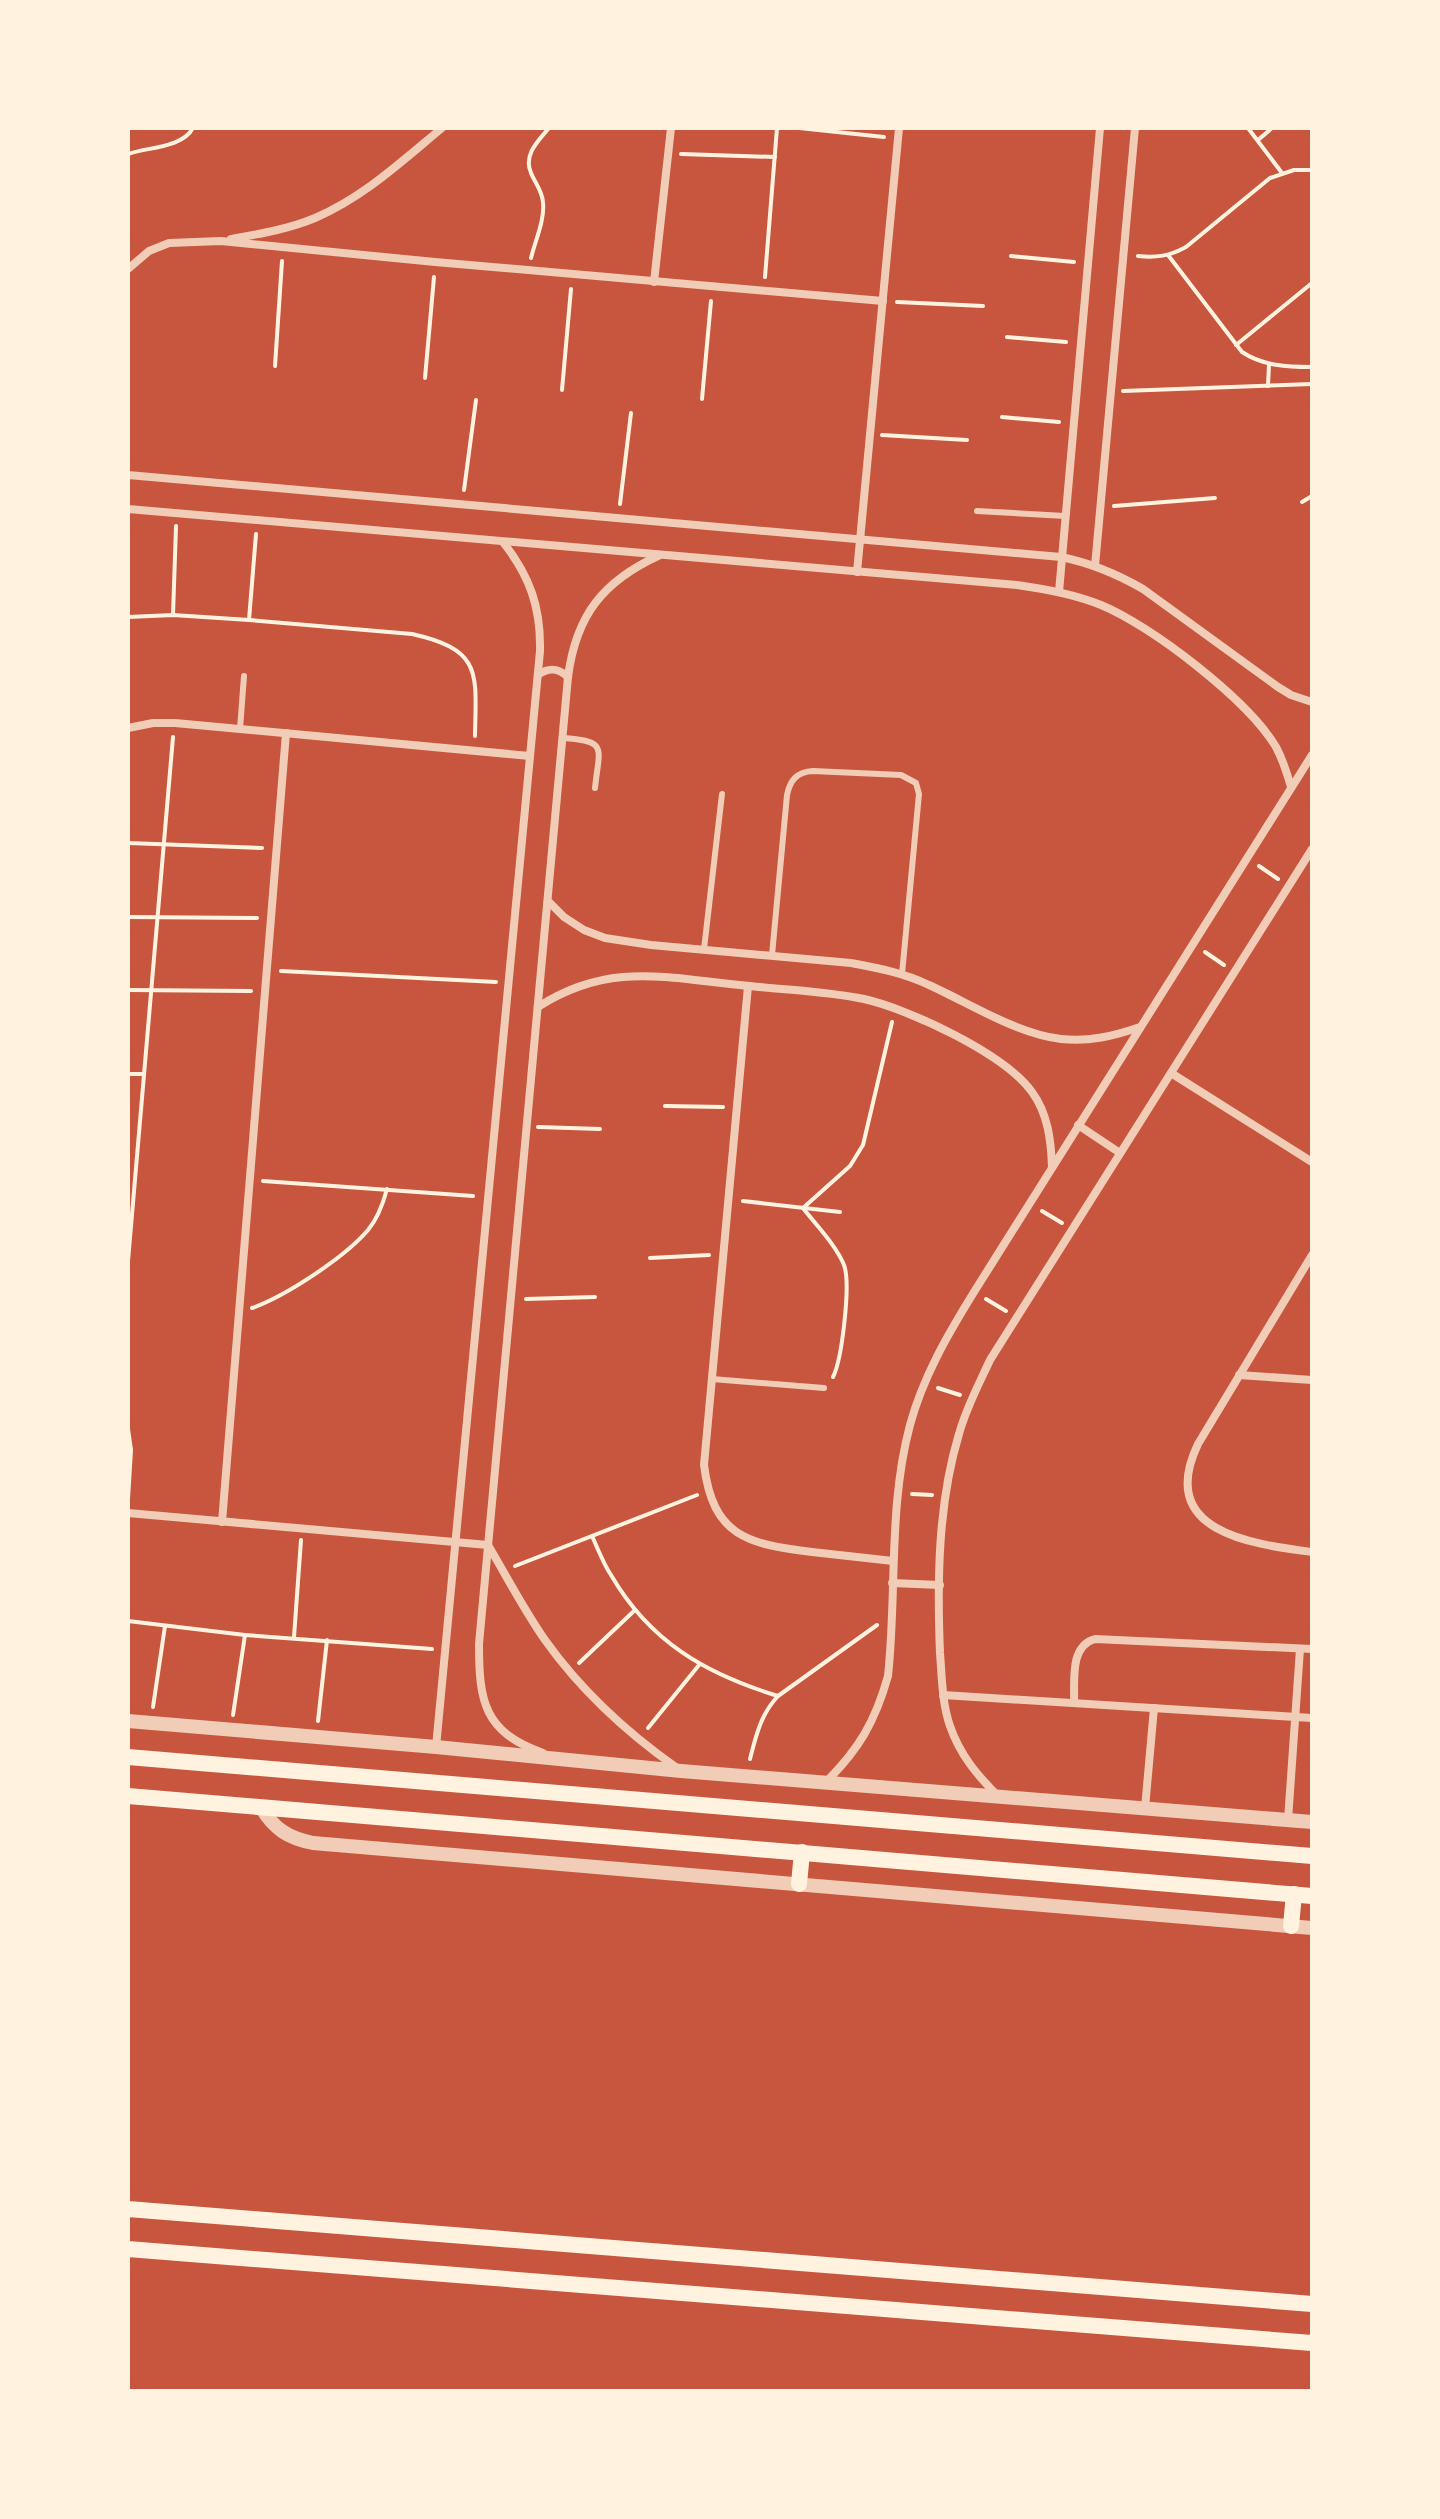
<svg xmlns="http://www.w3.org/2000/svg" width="1440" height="2519" viewBox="0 0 1440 2519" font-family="Roboto,sans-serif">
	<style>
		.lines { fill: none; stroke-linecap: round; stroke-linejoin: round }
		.path { stroke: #fff3e0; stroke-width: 4 }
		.service { stroke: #f1ccb7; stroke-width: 6 }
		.minor { stroke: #f1ccb7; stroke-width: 8 }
		.tertiary { stroke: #f1ccb7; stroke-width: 14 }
		.secondary { stroke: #fff3e0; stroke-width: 16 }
	</style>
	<rect width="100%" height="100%" fill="#c8553d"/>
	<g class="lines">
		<g class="path">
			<polyline points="799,128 884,137"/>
			<polyline points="1248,128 1282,173"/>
			<polyline points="1258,140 1272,128"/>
			<path d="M128 154C148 147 182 148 193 128"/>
			<polyline points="681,154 775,157"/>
			<path d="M1168 255 1242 352C1263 366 1288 367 1312 367"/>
			<polyline points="1011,256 1074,262"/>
			<path d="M1138 256C1156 258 1170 256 1186 247L1270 178 1294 170H1312"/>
			<path d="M531 258C535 241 545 220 543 202 542 190 535 183 531 173 523 155 538 141 549 128"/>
			<polyline points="765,277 777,128"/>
			<polyline points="897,302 983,306"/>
			<polyline points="1007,337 1066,342"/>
			<polyline points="1236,345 1312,283"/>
			<polyline points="275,366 282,261"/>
			<polyline points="425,378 434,277"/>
			<polyline points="1268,386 1269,364"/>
			<polyline points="562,390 571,289"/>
			<polyline points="1123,391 1312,384"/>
			<polyline points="702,399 711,301"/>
			<polyline points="1002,417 1059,422"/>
			<polyline points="882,435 967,440"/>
			<polyline points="464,490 476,400"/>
			<polyline points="1302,502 1312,496"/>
			<polyline points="620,504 631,413"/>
			<polyline points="1114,506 1215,498"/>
			<polyline points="173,615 176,526"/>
			<path d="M128 617 173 615 249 620 412 634C483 650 476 673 475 736"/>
			<polyline points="249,620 256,534"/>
			<polyline points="128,843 262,848"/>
			<polyline points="1259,866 1278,879"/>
			<polyline points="128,917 257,918"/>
			<polyline points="1205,952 1224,965"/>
			<polyline points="281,971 496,982"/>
			<polyline points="128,990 251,991"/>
			<polyline points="128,1074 144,1074"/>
			<polyline points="665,1106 723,1107"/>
			<polyline points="538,1127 600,1129"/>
			<polyline points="263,1181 473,1196"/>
			<polyline points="743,1201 840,1212"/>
			<polyline points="1042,1211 1062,1223"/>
			<polyline points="650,1258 709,1255"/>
			<polyline points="128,1261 173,737"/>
			<polyline points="526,1299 595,1297"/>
			<polyline points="986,1299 1006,1311"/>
			<path d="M252 1308C286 1296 345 1257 368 1230 378 1218 383 1204 387 1189"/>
			<path d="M833 1377C842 1359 851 1284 844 1265 836 1245 816 1225 803 1208L850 1166 863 1145 892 1022"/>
			<polyline points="938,1388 960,1395"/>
			<polyline points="128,1429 131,1450 128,1499"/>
			<polyline points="912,1494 932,1495"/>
			<path d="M592 1536C598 1549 603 1563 611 1575 650 1642 706 1674 778 1696"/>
			<polyline points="515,1566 697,1495"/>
			<polyline points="128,1621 245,1635 432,1649"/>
			<polyline points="294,1637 301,1540"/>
			<polyline points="579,1663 635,1610"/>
			<polyline points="153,1707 165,1626"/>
			<polyline points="233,1715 245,1635"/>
			<polyline points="318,1721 327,1640"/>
			<polyline points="648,1728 699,1665"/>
			<path d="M750 1759C756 1735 761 1714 778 1696L877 1625"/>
		</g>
		<g class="service">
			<polyline points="977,511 1065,516"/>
			<polyline points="240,729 244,676"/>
			<path d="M563 738C609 741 599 748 595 788"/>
			<polyline points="704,949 722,794"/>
			<path d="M772 955 787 795C790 780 797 772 813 771L901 775 916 783 919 794 902 974"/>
			<polyline points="712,1379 824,1388"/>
		</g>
		<g class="minor">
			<path d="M231 239C259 234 289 229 315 218 364 197 402 161 442 128"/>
			<polyline points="128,269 149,251 169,243 221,241 435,262 883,301"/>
			<polyline points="654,282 671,128"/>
			<path d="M128 475 1061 557C1091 563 1117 574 1143 589L1278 687 1291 695 1312 702"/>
			<path d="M128 509 1017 585C1046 589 1074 594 1101 605 1152 626 1248 700 1276 747 1283 760 1287 773 1291 787"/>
			<polyline points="1095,566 1135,128"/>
			<polyline points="857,572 899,128"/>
			<polyline points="1059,592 1100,128"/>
			<path d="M538 675C549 667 558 668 568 677"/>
			<polyline points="128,728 153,723 175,723 530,756"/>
			<path d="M548 901 564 917 584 930 605 938 651 945 851 963C878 968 904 973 929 985 969 1003 1017 1034 1061 1039 1089 1042 1114 1036 1140 1027"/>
			<path d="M748 986 704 1465C713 1537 748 1544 812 1552 839 1555 866 1558 893 1561"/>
			<path d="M538 1007C611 960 669 979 750 986 787 990 827 991 864 999 909 1009 1005 1054 1032 1092 1048 1114 1051 1140 1052 1167"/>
			<polyline points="1171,1073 1312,1162"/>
			<polyline points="1078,1125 1120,1153"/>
			<path d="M1312 1255 1198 1444C1156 1532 1251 1544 1312 1552"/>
			<polyline points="1239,1375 1312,1380"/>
			<path d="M128 1513 488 1545C507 1577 524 1610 545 1640 582 1692 626 1732 677 1768"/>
			<polyline points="222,1522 286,733"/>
			<polyline points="892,1583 940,1585"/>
			<polyline points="943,1695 1312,1718"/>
			<path d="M1074 1703C1075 1682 1069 1646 1095 1639L1312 1649"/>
			<path d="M436 1747 540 651C541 608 530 576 503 542"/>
			<path d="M543 1753C484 1732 479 1702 479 1644L568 677C576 615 603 581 660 555"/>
			<path d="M826 1782C859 1749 875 1722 888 1676 897 1593 888 1507 910 1425 923 1377 948 1334 974 1292L1312 755"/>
			<path d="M998 1796C977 1775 960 1755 950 1726 942 1703 942 1678 940 1653 937 1581 938 1503 959 1434 966 1408 979 1384 990 1360L1312 849"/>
			<polyline points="1145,1808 1154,1708"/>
			<polyline points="1288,1820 1300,1649"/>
		</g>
		<g class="tertiary">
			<polyline points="128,1721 436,1747 681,1771 1312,1822"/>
			<path d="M261 1807C274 1829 288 1838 313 1843L1312 1928"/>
		</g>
		<g class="secondary">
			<polyline points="128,1757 1312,1856"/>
			<polyline points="128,1796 1312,1896"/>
			<polyline points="799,1884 802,1852"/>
			<polyline points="1291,1926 1294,1894"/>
			<polyline points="128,2209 1312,2304"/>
			<polyline points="128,2249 1312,2343"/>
		</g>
	</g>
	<rect width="1440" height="2519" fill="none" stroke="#fff3e0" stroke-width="260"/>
</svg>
